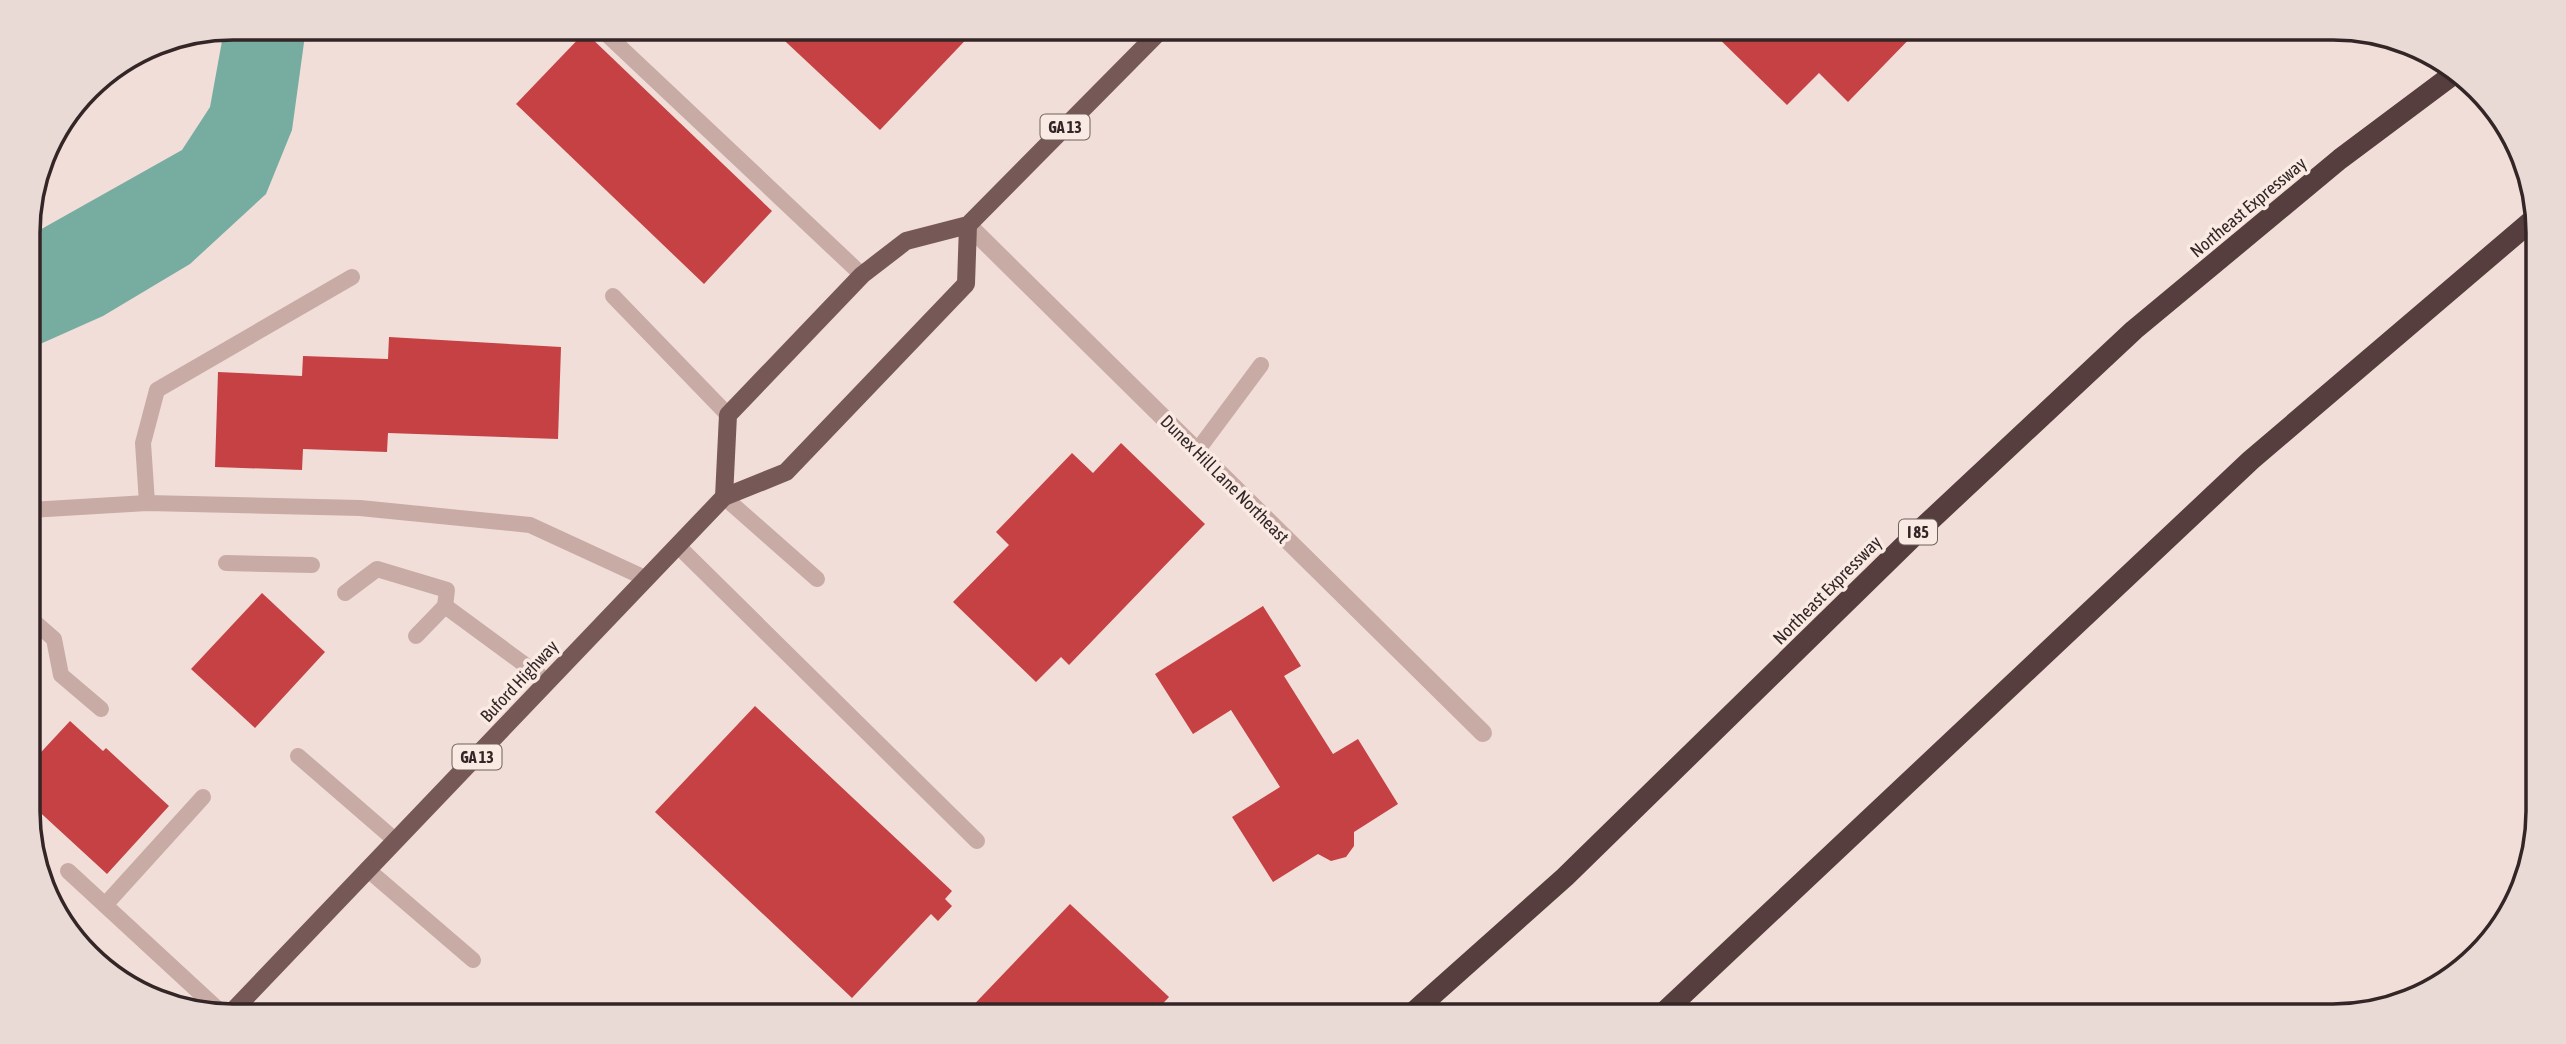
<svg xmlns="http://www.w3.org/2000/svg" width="2566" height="1044" viewBox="0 0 2566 1044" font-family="'Asap Condensed',sans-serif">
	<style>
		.water { fill: #77ada1 }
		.building { fill: #c54144 }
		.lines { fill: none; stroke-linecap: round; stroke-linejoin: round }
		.service { stroke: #c8aba4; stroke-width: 16 }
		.minor { stroke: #c8aba4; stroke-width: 18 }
		.primary { stroke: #765957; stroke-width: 18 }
		.motorway { stroke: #553e3d; stroke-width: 21 }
		.labels { text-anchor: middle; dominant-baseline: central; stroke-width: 7; stroke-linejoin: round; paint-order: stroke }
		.shield { fill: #f9eae4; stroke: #6f615f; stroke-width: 2 }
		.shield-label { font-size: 16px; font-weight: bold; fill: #342626 }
		.street-label { font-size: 18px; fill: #342626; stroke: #f9eae4 }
		.rim { fill: none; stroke: #342626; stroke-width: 3.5 }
	</style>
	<rect width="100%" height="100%" fill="#f1ded8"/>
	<polygon class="water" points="233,28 306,28 292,130 266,194 190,264 103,316 29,349 29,236 182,150 210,107 224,30"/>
	<g class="building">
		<polygon points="771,28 977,28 880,130"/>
		<polygon points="1708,28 1920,28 1848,102 1819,73 1787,105"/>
		<polygon points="585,32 772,211 704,284 516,104"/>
		<polygon points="389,337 561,347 558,439 388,433 387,452 303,449 302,470 215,467 218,372 302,376 303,356 388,359"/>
		<polygon points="1121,443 1205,524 1069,665 1061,657 1036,682 953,602 1009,545 996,532 1072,453 1093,473"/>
		<polygon points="262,593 325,652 255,728 191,669"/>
		<polygon points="1263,606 1301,666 1284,676 1333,754 1358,739 1398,804 1354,832 1354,846 1346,857 1331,861 1318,854 1273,882 1232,817 1280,787 1231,710 1193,734 1155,674"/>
		<polygon points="755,706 952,891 945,899 952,906 938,921 931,914 852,998 655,812"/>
		<polygon points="70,721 103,751 106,748 169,806 107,874 32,805 31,763"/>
		<polygon points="1070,904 1169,997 1151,1016 963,1016"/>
	</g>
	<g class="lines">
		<g class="service">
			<polyline points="600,28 862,275"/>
			<polyline points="613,296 728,415"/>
			<polyline points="1197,451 1261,365"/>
			<polyline points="724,497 817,579"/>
			<polyline points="147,503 143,443 157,390 352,277"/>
			<polyline points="30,510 147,503 360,508 530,525 645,578"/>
			<polyline points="677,545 977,841"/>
			<polyline points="226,563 312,565"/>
			<polyline points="345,593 377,569 447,590 445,606"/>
			<polyline points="31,619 54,639 61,675 101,709"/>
			<polyline points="416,636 445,606 547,681"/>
			<polyline points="298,756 395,840"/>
			<polyline points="367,869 473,960"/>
			<polyline points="68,871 224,1015"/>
			<polyline points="105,905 203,797"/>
		</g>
		<polyline class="minor" points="968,225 1483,733"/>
		<g class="primary">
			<polyline points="724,497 728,415 862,275 906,241 968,225 1163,28"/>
			<polyline points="229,1015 724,497 786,472 966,284 968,225"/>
		</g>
		<g class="motorway">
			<polyline points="1409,1016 1565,877 1920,530 2134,330 2340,159 2451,76"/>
			<polyline points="1660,1016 2251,460 2536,217"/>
		</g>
	</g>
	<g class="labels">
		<g class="shield">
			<rect x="1040.5" y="114.5" width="49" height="25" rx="5"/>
			<rect x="1899" y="519.5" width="38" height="25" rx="5"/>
			<rect x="452.5" y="744.5" width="49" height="25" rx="5"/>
		</g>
		<g class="shield-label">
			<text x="1065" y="127">GA 13</text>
			<text x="1918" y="532">I 85</text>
			<text x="477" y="757">GA 13</text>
		</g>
		<g class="street-label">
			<text transform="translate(2248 207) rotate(-40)">Northeast Expressway</text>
			<text transform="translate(1225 479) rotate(45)">Dunex Hill Lane Northeast</text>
			<text transform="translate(1827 590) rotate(-45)">Northeast Expressway</text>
			<text transform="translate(519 681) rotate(-47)">Buford Highway</text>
		</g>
	</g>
	<path d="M0 0H2566V1044H0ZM233 40H2333A193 193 0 0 1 2526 233V811A193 193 0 0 1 2333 1004H233A193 193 0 0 1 40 811V233A193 193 0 0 1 233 40Z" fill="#e9dad5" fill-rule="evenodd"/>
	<path class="rim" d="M233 40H2333A193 193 0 0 1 2526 233V811A193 193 0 0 1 2333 1004H233A193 193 0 0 1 40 811V233A193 193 0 0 1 233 40Z"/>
</svg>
